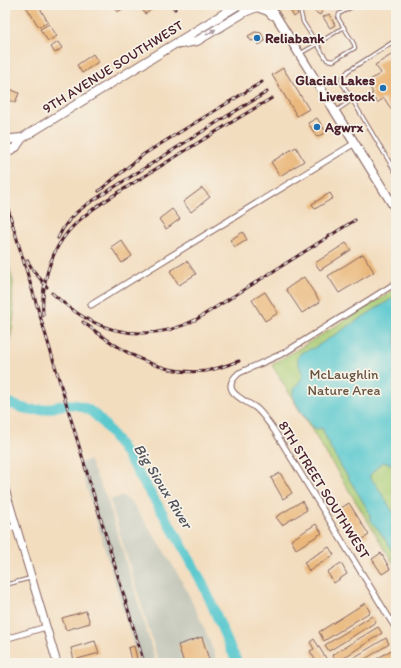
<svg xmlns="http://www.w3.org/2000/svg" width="401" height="668" viewBox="0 0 401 668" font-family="Itim,sans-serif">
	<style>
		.industrial { fill: #c3c6b9 }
		.green { fill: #aacd76; stroke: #7a7650 }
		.water { fill: #5cc9cf; stroke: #53747d }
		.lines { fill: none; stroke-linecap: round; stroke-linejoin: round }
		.river { stroke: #5cc9cf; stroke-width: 10 }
		.building { fill: #eab87c }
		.lane-casing { stroke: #85625f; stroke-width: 4.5 }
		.street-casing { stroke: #85625f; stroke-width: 7 }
		.secondary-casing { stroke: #85625f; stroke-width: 9 }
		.primary-casing { stroke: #85625f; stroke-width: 10 }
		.lane { stroke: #fff; stroke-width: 2.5 }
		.street { stroke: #fff; stroke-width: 5 }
		.secondary { stroke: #fff; stroke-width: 7 }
		.primary { stroke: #fff; stroke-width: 8 }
		.rail-casing { stroke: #4a1f2b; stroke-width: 3 }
		.rail { stroke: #f7f3e8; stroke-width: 1.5; stroke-dasharray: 4.5; stroke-linecap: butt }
		.oneway { fill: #ae9aa0 }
		.poi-dot { fill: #1f6fb2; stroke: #f7f3e8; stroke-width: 1.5 }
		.labels { text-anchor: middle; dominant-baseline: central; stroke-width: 3.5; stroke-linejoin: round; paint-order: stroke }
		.poi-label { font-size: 14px; font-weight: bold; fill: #4a1f2b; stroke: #f7f3e8; text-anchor: start }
		.street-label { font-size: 14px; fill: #4a1f2b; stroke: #f7f3e8 }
		.park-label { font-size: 14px; fill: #675342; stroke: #f7f3e8 }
		.water-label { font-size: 15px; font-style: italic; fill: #4f525c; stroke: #f7f3e8 }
	</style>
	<rect width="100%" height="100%" fill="#f7f3e8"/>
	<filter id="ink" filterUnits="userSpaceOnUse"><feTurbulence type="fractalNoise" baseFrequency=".025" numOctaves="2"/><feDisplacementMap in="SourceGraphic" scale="8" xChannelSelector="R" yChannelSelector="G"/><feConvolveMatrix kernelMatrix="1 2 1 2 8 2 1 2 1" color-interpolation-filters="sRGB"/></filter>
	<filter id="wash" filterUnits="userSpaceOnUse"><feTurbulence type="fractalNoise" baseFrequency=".012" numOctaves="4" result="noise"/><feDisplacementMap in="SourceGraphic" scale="16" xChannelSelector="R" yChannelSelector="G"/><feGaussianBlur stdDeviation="0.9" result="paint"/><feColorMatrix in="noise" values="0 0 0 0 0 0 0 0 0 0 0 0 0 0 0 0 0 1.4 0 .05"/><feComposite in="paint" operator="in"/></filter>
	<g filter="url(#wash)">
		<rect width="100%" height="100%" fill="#f3ddbf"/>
		<g class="industrial">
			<polygon points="89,460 108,502 156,663 139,663 79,463"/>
			<polygon points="123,496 132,503 161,546 173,566 185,587 205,630 218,663 159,663 110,500"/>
		</g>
		<g class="green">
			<polygon points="5,251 13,281 12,301 14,314 11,335 6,351 5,365"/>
			<polygon points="396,289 396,562 394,564 272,365"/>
		</g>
		<path class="water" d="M396 296V465L382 462 370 475V479L375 483 393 512 396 513V557L394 556 388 543 371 520 368 510 332 451 322 428 316 429 313 427C307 419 291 401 293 392 295 386 301 381 303 375 296 357 293 354 314 348Z"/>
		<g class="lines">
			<path class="river" d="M5 401C14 405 24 410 34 410 55 411 65 398 87 409 103 417 126 454 136 470 159 508 184 545 203 585 216 611 224 638 238 663"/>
		</g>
		<g id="blocks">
			<g class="building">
				<polygon points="25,5 38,5 48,22 39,27"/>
				<polygon points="113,5 122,5 124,8 117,12"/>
				<polygon points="140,5 159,5 145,14"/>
				<polygon points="287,5 293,5 298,14 294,17"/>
				<polygon points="306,5 326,5 320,15 306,6"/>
				<polygon points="329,14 335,25 330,28 323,17"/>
				<polygon points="49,24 57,36 48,41 40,29"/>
				<polygon points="255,32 261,33 265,41 259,45 255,40 251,41 248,36"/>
				<polygon points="58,42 62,48 55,53 51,47"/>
				<polygon points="396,52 396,111 393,112 384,98 377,103 371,94 373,93 367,82 381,73 375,65"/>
				<polygon points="93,54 98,62 82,73 77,65"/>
				<polygon points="283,68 309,109 297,116 272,75"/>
				<polygon points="5,87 19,93 15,103 5,98"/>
				<polygon points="317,118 326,132 317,137 308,123"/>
				<polygon points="296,147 304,161 280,176 271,162"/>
				<polygon points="202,188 210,197 191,212 183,202"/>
				<polygon points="330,193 333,198 315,209 312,204"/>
				<polygon points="172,209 180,219 166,229 159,219"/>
				<polygon points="243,232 247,240 235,247 230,240"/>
				<polygon points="121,240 132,256 122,263 111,247"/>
				<polygon points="346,243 351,250 320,270 315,263"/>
				<polygon points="363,254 374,272 339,293 328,276"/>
				<polygon points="187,261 196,274 179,285 170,271"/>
				<polygon points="304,277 320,302 302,313 286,289"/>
				<polygon points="265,292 278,313 265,321 252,300"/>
				<polygon points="280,473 292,493 283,499 271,478"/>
				<polygon points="302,501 307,510 282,525 276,517"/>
				<polygon points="349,503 369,535 358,542 338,510"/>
				<polygon points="316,524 322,533 296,549 291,540"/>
				<polygon points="329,547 334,555 309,571 304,562"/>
				<polygon points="381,553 390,569 382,574 372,559"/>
				<polygon points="341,563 347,574 334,583 327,572"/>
				<polygon points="365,603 370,612 324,641 319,632"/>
				<polygon points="86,611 90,623 66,630 62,618"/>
				<polygon points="372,616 376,622 329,651 325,645"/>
				<polygon points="378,627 382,633 337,662 332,655"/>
				<polygon points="202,637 210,663 184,663 178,645"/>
				<polygon points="386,638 389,644 359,663 345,663"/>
				<polygon points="314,639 329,663 317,663 310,651 314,649 310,642"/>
				<polygon points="95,641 99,653 74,660 71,648"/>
				<polygon points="134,646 137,658 131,660 128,648"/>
				<polygon points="393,649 396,655 383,663 370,663"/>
			</g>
		</g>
	</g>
	<g filter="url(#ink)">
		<use href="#blocks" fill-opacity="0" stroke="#85625f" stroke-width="1"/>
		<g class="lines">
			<defs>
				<g id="lane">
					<polyline points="299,5 303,22 317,44 344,27"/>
					<polyline points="396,40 348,71 343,77 341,81 396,173"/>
					<polyline points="301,53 317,44 327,60 333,61 355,48 354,44 338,18 339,14 352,7 353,5"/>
					<polyline points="336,111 352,100"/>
					<polyline points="5,585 31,578"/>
				</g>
				<g id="street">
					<path d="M396 283 284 353 239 373C218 391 243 399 256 408 263 414 268 422 274 430L396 629"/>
					<polyline points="91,305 355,143"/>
					<polyline points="5,529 16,526"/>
					<polyline points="5,639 46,627"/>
				</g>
				<polyline id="secondary" points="5,489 57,663"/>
				<g id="primary">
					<polyline points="269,5 396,210"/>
					<polyline points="180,44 197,41 245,12 257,7 268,11 272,15"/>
					<polyline points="5,143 11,139 22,138"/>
					<polyline points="5,153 16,147 22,138 238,5"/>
				</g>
			</defs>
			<use href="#lane" class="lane-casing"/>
			<use href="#street" class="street-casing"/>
			<use href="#secondary" class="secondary-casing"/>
			<use href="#primary" class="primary-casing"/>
			<use href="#lane" class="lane"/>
			<use href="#street" class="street"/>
			<use href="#secondary" class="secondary"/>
			<use href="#primary" class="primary"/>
			<defs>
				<g id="rail">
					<polyline points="172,5 175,9"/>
					<polyline points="99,191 144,154 262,82"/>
					<polyline points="5,199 144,663"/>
					<path d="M58 238C64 224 73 214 86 205L219 121 267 92"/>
					<polyline points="27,260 33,270 47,287"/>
					<path d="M52 293C63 303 75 313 89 320 122 338 164 337 197 319L355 220"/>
					<path d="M43 315C41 287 49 255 67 233 85 211 112 197 135 182 180 154 226 125 272 98"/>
					<path d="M83 322C118 349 159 377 206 371 217 369 228 365 239 361"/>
				</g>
			</defs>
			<use href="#rail" class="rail-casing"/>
			<use href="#rail" class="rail"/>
		</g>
		<defs><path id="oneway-solid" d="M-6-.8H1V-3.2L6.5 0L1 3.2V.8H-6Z"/></defs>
		<use class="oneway" href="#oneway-solid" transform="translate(211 32) rotate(-31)"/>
	</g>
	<g class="poi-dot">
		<circle cx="257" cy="38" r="4"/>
		<circle cx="383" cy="88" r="4"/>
		<circle cx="317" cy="127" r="4"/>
	</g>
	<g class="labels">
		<g class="poi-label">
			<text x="265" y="38">Reliabank</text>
			<text x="375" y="80" text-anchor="end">Glacial Lakes<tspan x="375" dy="16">Livestock</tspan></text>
			<text x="325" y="127">Agwrx</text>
		</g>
		<g class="street-label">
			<text transform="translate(113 67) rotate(-32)">9TH AVENUE SOUTHWEST</text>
			<text transform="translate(324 490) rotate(58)">8TH STREET SOUTHWEST</text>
		</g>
		<g class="park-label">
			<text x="344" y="374">McLaughlin<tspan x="344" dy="16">Nature Area</tspan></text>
		</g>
		<g class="water-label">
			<text transform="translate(163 486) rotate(58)">Big Sioux River</text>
		</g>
	</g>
	<rect width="401" height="668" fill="none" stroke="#f7f3e8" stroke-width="20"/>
</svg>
